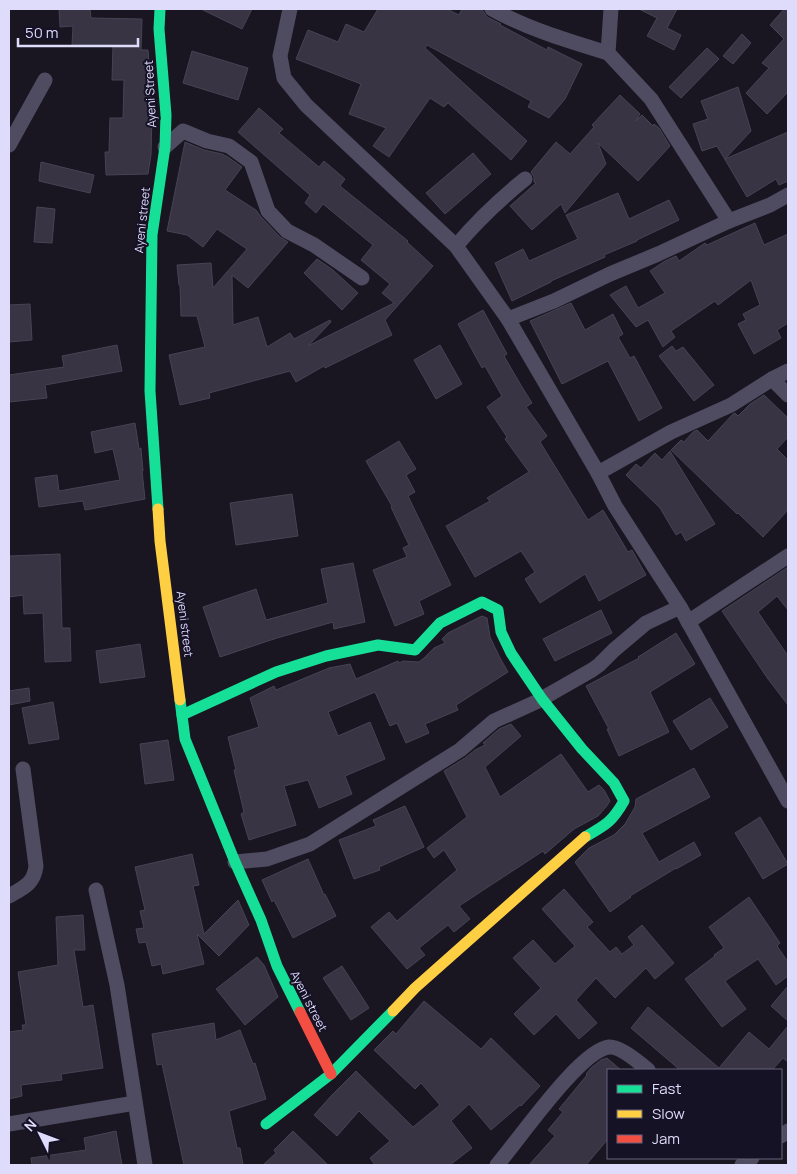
<svg xmlns="http://www.w3.org/2000/svg" width="797" height="1174" viewBox="0 0 797 1174" font-family="Manrope,sans-serif">
	<style>
		.building { fill: #383443; stroke: #464354 }
		.lines { fill: none; stroke-linecap: round; stroke-linejoin: round }
		.street { stroke: #4f4c61; stroke-width: 15 }
		.fast { stroke: #16e098; stroke-width: 11 }
		.slow { stroke: #ffcf43; stroke-width: 11 }
		.jam { stroke: #f24e42; stroke-width: 11 }
		.labels { text-anchor: middle; dominant-baseline: central; stroke-width: 4; stroke-linejoin: round; paint-order: stroke }
		.street-label { font-size: 12px; fill: #dfdbfb; stroke: #161226 }
	</style>
	<rect width="100%" height="100%" fill="#191622"/>
	<g class="building">
		<polygon points="59,9 90,9 91,18 142,19 141,50 148,50 153,115 152,115 151,155 148,174 106,175 105,152 109,152 110,118 123,118 124,80 112,80 113,45 72,45 73,26 60,27"/>
		<polygon points="201,9 252,9 242,29"/>
		<polygon points="378,9 447,9 459,15 462,9 479,9 483,11 487,17 501,24 500,25 547,50 548,47 582,64 565,99 549,118 528,107 531,101 427,45 425,48 527,141 511,160 448,103 444,107 430,98 389,157 373,146 386,128 349,114 361,84 296,59 308,30 338,42 346,24 364,32"/>
		<polygon points="639,9 677,9 667,28 681,35 674,50 647,36 657,18"/>
		<polygon points="784,9 788,9 788,92 767,114 746,93 769,68 762,63 784,39 770,25"/>
		<polygon points="742,34 751,43 733,64 723,56"/>
		<polygon points="707,48 719,59 681,98 669,87"/>
		<polygon points="192,51 248,68 238,100 183,83"/>
		<polygon points="738,87 751,131 725,159 788,132 788,181 779,185 776,179 747,197 717,146 702,151 693,124 708,119 701,101"/>
		<polygon points="620,95 640,114 636,121 642,115 653,126 654,124 659,128 670,146 638,181 598,143 606,164 565,213 561,204 532,230 510,206 536,183 534,182 534,177 531,172 556,142 570,154 594,127 592,125"/>
		<polygon points="259,108 283,129 279,133 319,167 324,161 345,179 340,186 408,241 407,242 433,266 385,320 392,335 325,368 324,366 296,382 290,371 209,393 210,398 180,405 169,355 205,347 197,316 181,316 180,285 179,285 177,265 211,263 213,288 247,249 217,229 203,247 187,235 167,231 185,142 204,150 222,154 228,157 242,167 225,190 256,210 261,217 280,237 288,242 248,288 232,275 233,325 258,317 267,347 290,333 294,339 330,320 331,322 308,346 394,303 382,293 390,284 361,260 373,245 323,204 316,213 305,203 310,195 238,132"/>
		<polygon points="473,153 491,174 445,214 426,193"/>
		<polygon points="41,162 94,175 90,193 39,181"/>
		<polygon points="618,193 629,219 669,200 679,220 637,240 637,241 604,255 605,257 551,281 551,282 512,301 495,263 523,249 529,261 578,239 566,215"/>
		<polygon points="37,207 55,209 52,243 34,242"/>
		<polygon points="755,223 764,245 788,234 788,323 777,330 781,338 754,354 738,324 746,320 743,314 760,305 751,280 718,305 715,301 671,331 675,337 663,347 648,320 636,327 610,295 626,286 638,308 665,293 650,271 665,261 676,256 679,261 705,243 707,245"/>
		<polygon points="317,259 333,270 358,293 342,310 304,273"/>
		<polygon points="571,303 585,330 613,314 623,334 618,337 630,358 634,356 662,408 639,421 608,361 562,384 530,321"/>
		<polygon points="30,304 32,340 9,342 9,305"/>
		<polygon points="483,310 507,354 504,356 522,387 532,403 526,407 547,436 540,442 588,520 603,510 628,552 632,550 646,575 599,601 585,574 540,603 525,579 535,572 521,551 475,577 446,526 490,501 487,498 529,472 505,439 507,437 487,407 502,396 485,366 482,368 458,324"/>
		<polygon points="117,345 122,371 45,385 47,398 9,402 9,375 64,367 62,356"/>
		<polygon points="440,345 462,384 436,399 414,360"/>
		<polygon points="672,346 676,351 683,347 714,385 694,401 659,356"/>
		<polygon points="764,395 788,418 788,437 777,449 788,460 788,510 763,537 738,513 737,514 671,450 681,440 684,442 693,432 697,430 708,441 733,414 735,413 738,416 750,404"/>
		<polygon points="135,423 139,449 141,448 141,449 143,471 142,471 145,499 85,510 83,501 39,507 35,478 57,475 59,491 120,480 113,449 95,453 91,432"/>
		<polygon points="399,441 416,469 406,475 415,492 408,496 451,585 419,601 424,614 395,626 373,570 407,557 403,548 409,545 391,507 392,506 366,461"/>
		<polygon points="670,451 715,524 686,541 681,532 676,535 660,508 626,475 636,464 641,468 655,453 662,460"/>
		<polygon points="292,494 298,536 236,545 230,503"/>
		<polygon points="60,554 62,628 70,628 71,661 45,662 43,613 24,614 23,595 9,597 9,556"/>
		<polygon points="353,563 365,622 334,629 333,622 277,638 220,657 203,607 256,589 266,620 328,603 321,569"/>
		<polygon points="788,567 788,610 777,596 758,612 788,656 788,705 768,679 722,611"/>
		<polygon points="601,610 612,633 555,661 543,639"/>
		<polygon points="482,616 487,618 490,637 500,658 508,672 456,705 458,710 425,724 429,733 406,743 397,723 390,726 375,692 328,712 338,736 370,722 385,759 345,776 352,794 319,808 308,780 284,786 296,825 249,840 241,814 244,812 234,770 236,770 228,737 259,727 250,698 274,686 276,690 329,668 350,664 356,679 398,661 399,663 403,661 419,662 424,658 434,648 445,643 442,639 448,633"/>
		<polygon points="676,633 695,664 650,692 669,732 619,756 607,729 609,729 586,686 639,658 638,657"/>
		<polygon points="140,644 145,677 100,683 96,651"/>
		<polygon points="29,688 30,701 9,705 9,691"/>
		<polygon points="710,698 728,727 691,750 673,721"/>
		<polygon points="53,702 59,739 29,744 22,708"/>
		<polygon points="511,724 521,736 485,767 500,797 561,754 588,792 599,785 604,790 610,801 606,807 598,816 574,829 545,854 543,851 459,906 470,919 454,932 448,925 419,948 425,955 407,969 371,927 389,912 397,921 457,870 444,850 434,858 427,848 467,817 444,771 465,758 475,750 485,745 483,743 499,729"/>
		<polygon points="168,740 174,780 145,784 140,744"/>
		<polygon points="694,768 710,797 642,833 659,862 694,842 701,855 676,869 676,868 630,896 631,897 610,912 575,862 589,848 614,835 625,824 635,807 636,799"/>
		<polygon points="405,806 424,847 379,867 380,870 354,879 339,840 376,826 373,820"/>
		<polygon points="760,817 788,864 763,879 735,833"/>
		<polygon points="192,854 199,885 193,886 204,934 238,900 249,925 219,956 197,934 204,964 163,974 161,964 152,966 146,942 139,943 136,929 144,928 140,911 145,910 135,867"/>
		<polygon points="308,859 324,895 325,894 336,916 293,938 274,900 272,902 262,880"/>
		<polygon points="564,889 593,922 587,927 610,952 616,947 622,954 634,945 628,937 642,925 674,963 655,979 646,968 615,998 596,978 576,1000 597,1023 579,1039 556,1014 534,1035 514,1014 541,988 513,958 533,940 555,964 575,946 542,909"/>
		<polygon points="749,897 780,943 777,946 788,962 788,976 776,985 758,959 725,981 746,1009 722,1027 685,979 715,956 714,955 724,948 709,927"/>
		<polygon points="83,915 85,950 74,950 83,1007 93,1005 103,1068 61,1074 62,1080 21,1085 22,1096 9,1099 9,1032 23,1030 22,1025 26,1025 18,972 58,965 56,917"/>
		<polygon points="257,957 264,965 278,997 245,1025 216,989"/>
		<polygon points="342,966 369,1008 351,1020 323,978"/>
		<polygon points="788,986 788,1021 771,1006"/>
		<polygon points="424,1001 481,1049 491,1038 540,1086 521,1106 520,1105 491,1130 469,1104 451,1121 472,1148 450,1165 375,1165 370,1158 390,1141 359,1111 337,1136 314,1115 332,1095 356,1071 413,1127 440,1105 421,1083 415,1089 374,1050 393,1031 396,1034"/>
		<polygon points="648,1007 719,1068 749,1032 769,1049 788,1026 788,1062 783,1058 772,1070 680,1070 631,1028"/>
		<polygon points="214,1023 216,1040 240,1030 253,1064 255,1063 266,1099 229,1111 237,1148 240,1148 243,1165 184,1165 162,1064 157,1065 152,1034"/>
		<polygon points="607,1058 621,1070 608,1070 608,1139 586,1165 529,1165 555,1136 548,1130 563,1112 559,1109 587,1075 586,1074 591,1068 601,1060"/>
		<polygon points="116,1131 122,1165 32,1165 31,1158 86,1150 84,1138"/>
		<polygon points="293,1131 328,1165 263,1165 276,1153 274,1150"/>
	</g>
	<g class="lines">
		<g class="street">
			<polyline points="290,9 280,56 284,78 306,105 456,246 508,319 598,473 615,506 680,607 788,801"/>
			<path d="M492 9C528 29 569 41 608 53"/>
			<polyline points="611,9 608,53 651,99 729,221"/>
			<polyline points="9,145 45,80"/>
			<polyline points="165,147 183,131 207,141 229,146 251,162 268,211 287,231 314,245 362,278"/>
			<path d="M456 246C477 221 499 200 525 179"/>
			<polyline points="508,319 554,301 610,274 658,254 729,221 770,205 788,195"/>
			<polyline points="772,379 788,395"/>
			<polyline points="598,473 671,432 731,405 772,379 788,371"/>
			<polyline points="688,622 788,556"/>
			<polyline points="235,862 267,859 310,844 460,750 494,721 536,702 592,670 599,665 614,650 646,623 680,607"/>
			<polyline points="96,890 117,985 145,1165"/>
			<path d="M9 896C23 888 34 884 36 866L23 769"/>
			<polyline points="9,1124 135,1103"/>
			<polyline points="781,1136 788,1131"/>
			<path d="M497 1165C518 1141 580 1050 609 1047 620 1046 640 1063 648 1070"/>
			<polyline points="742,1165 752,1158"/>
		</g>
		<g class="fast">
			<polyline points="158,509 150,391 152,235 165,147 166,115 159,29 160,9"/>
			<polyline points="180,700 185,739 235,862 261,920 277,966 300,1012"/>
			<path d="M182 715 276 672 326 656 378 645 415 650 440 623 482 602 498 610 501 632 511 653 542 699 582 749 614 783 624 801C612 822 606 825 585 837"/>
			<polyline points="266,1124 331,1074 393,1011"/>
		</g>
		<g class="slow">
			<polyline points="158,509 160,541 180,700"/>
			<polyline points="393,1011 415,988 585,837"/>
		</g>
		<polyline class="jam" points="300,1012 331,1074"/>
	</g>
	<g class="labels">
		<g class="street-label">
			<text transform="translate(150 94) rotate(-93)">Ayeni Street</text>
			<text transform="translate(142 220) rotate(-84)">Ayeni street</text>
			<text transform="translate(185 624) rotate(83)">Ayeni street</text>
			<text transform="translate(309 1001) rotate(63)">Ayeni street</text>
		</g>
	</g>
	<rect width="797" height="1174" fill="none" stroke="#dfdbfb" stroke-width="20"/>
	<rect x="607" y="1069" width="175" height="90" fill="#161226" stroke="#66627b"/>
	<rect x="617" y="1085" width="25" height="8" fill="#16e098" stroke="#66627b"/>
	<text x="652" y="1094" font-size="15" fill="#dfdbfb">Fast</text>
	<rect x="617" y="1110" width="25" height="8" fill="#ffcf43" stroke="#66627b"/>
	<text x="652" y="1119" font-size="15" fill="#dfdbfb">Slow</text>
	<rect x="617" y="1135" width="25" height="8" fill="#f24e42" stroke="#66627b"/>
	<text x="652" y="1144" font-size="15" fill="#dfdbfb">Jam</text>
	<g transform="translate(40 1134) rotate(312)" stroke="#161226" stroke-width="4" paint-order="stroke">
	<path d="M0-4L9 19L0 12L-9 19Z" fill="#dfdbfb"/>
	<text y="-8" font-size="14" font-weight="bold" text-anchor="middle" fill="#dfdbfb">N</text>
	</g>
	<path d="M18 38v8h120v-8" fill="none" stroke="#dfdbfb" stroke-width="2.5"/>
	<text x="25" y="38" font-size="15" fill="#dfdbfb" stroke="#161226" stroke-width="4" paint-order="stroke">50 m</text>
</svg>
